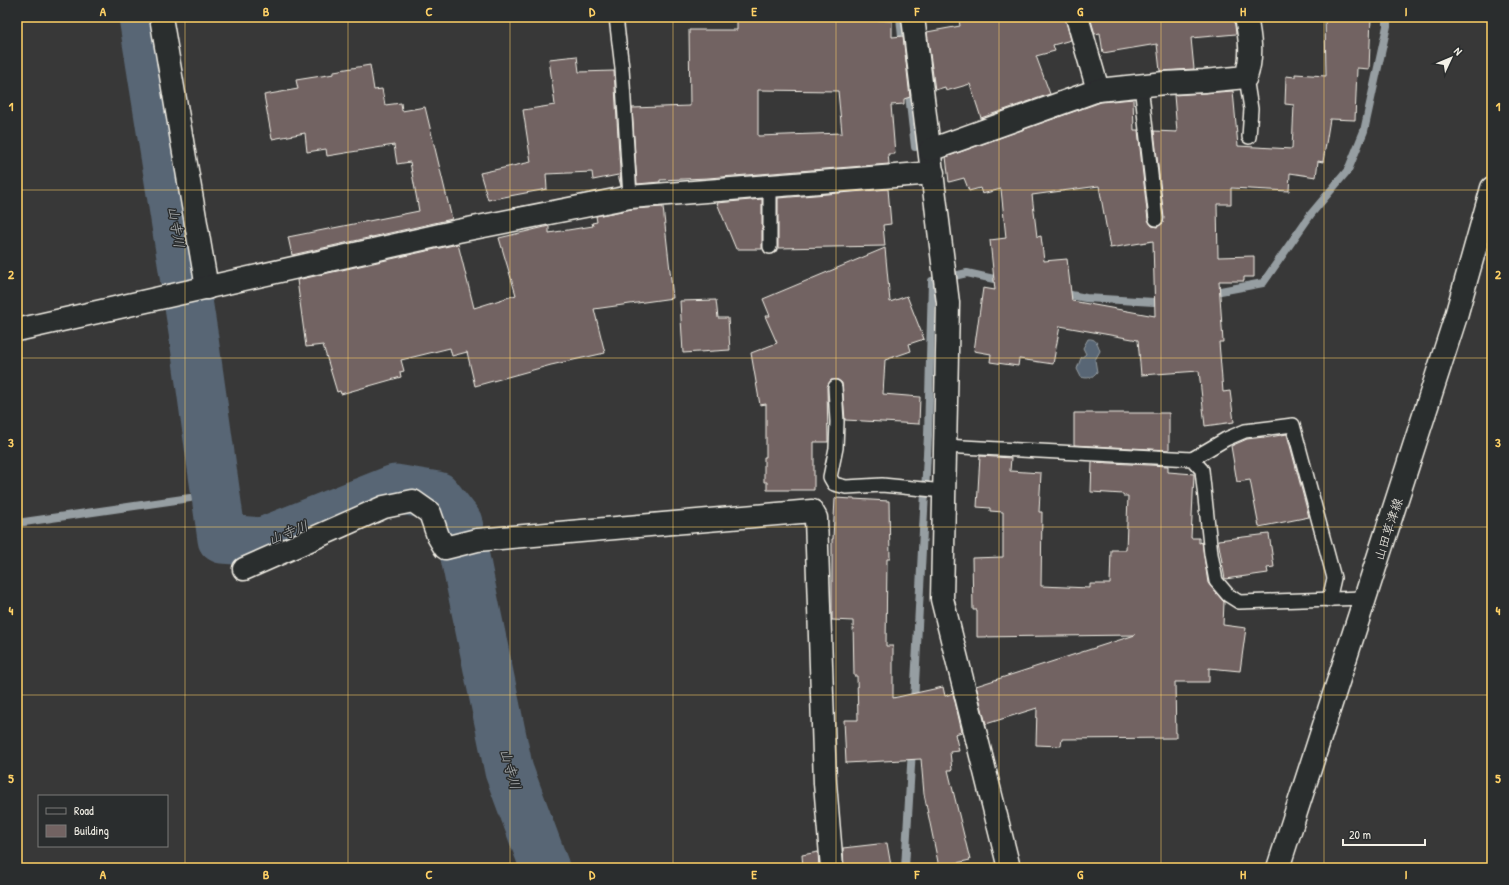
<svg xmlns="http://www.w3.org/2000/svg" width="1509" height="885" viewBox="0 0 1509 885" font-family="'Patrick Hand','Klee One',sans-serif">
	<style>
		.water { fill: #586674; stroke: #969ea2 }
		.lines { fill: none; stroke-linecap: round; stroke-linejoin: round }
		.stream { stroke: #969ea2; stroke-width: 8 }
		.river { stroke: #586674; stroke-width: 49 }
		.building { fill: #726362; stroke: #f4f1e8; fill-rule: evenodd }
		.lane-casing { stroke: #f4f1e8; stroke-width: 16 }
		.street-casing { stroke: #f4f1e8; stroke-width: 25 }
		.secondary-casing { stroke: #f4f1e8; stroke-width: 25 }
		.lane { stroke: #2a2d2e; stroke-width: 13 }
		.street { stroke: #2a2d2e; stroke-width: 22 }
		.secondary { stroke: #2a2d2e; stroke-width: 22 }
		.grid { fill: none; stroke: #ffd166; stroke-width: 1; stroke-opacity: 0.55 }
		.labels { text-anchor: middle; dominant-baseline: central; stroke-width: 3; stroke-linejoin: round; paint-order: stroke }
		.street-label { font-size: 13px; fill: #f4f1e8; stroke: #2a2d2e }
		.water-label { font-size: 14px; font-style: italic; fill: #b6b9ba; stroke: #2a2d2e }
		.neatline { fill: none; stroke: #ffd166; stroke-width: 1.5 }
		.grid-label { font-size: 13px; text-anchor: middle; font-weight: bold; fill: #ffd166 }
	</style>
	<rect width="100%" height="100%" fill="#383838"/>
	<filter id="ink" filterUnits="userSpaceOnUse"><feTurbulence type="fractalNoise" baseFrequency=".025" numOctaves="2"/><feDisplacementMap in="SourceGraphic" scale="8" xChannelSelector="R" yChannelSelector="G"/><feConvolveMatrix kernelMatrix="1 2 1 2 8 2 1 2 1" color-interpolation-filters="sRGB"/></filter>
	<g filter="url(#ink)">
		<path class="water" d="M1088 339C1096 338 1098 344 1100 351L1095 360 1097 372C1092 378 1088 379 1081 377L1077 369 1081 358 1086 354 1083 348Z"/>
		<g class="lines">
			<g class="stream">
				<polyline points="900,17 903,47"/>
				<polyline points="908,86 915,147 928,142"/>
				<polyline points="1061,293 1086,298 1154,302 1165,300"/>
				<polyline points="1210,293 1263,283 1311,214 1348,170 1364,131 1387,26 1387,17"/>
				<polyline points="17,523 190,498"/>
				<polyline points="914,703 928,435 932,281 967,273 1003,281"/>
				<polyline points="905,868 912,749"/>
			</g>
			<polyline class="river" points="143,17 193,332 222,539 262,542 395,489 437,496 458,523 509,771 545,868"/>
		</g>
		<g class="building">
			<path d="M737 17H826L892 21V37L903 36 910 97 904 99V104L891 105 895 154H888L889 164 708 178 660 180V182L637 184 632 108 690 106 689 30H737ZM758 90 838 91 842 133 758 136Z"/>
			<polygon points="975,17 1065,17 1071,40 1053,45 1055,51 1036,56 1050,94 981,118 970,84 946,91 945,87 935,90 927,32 960,26 959,20"/>
			<polygon points="1090,17 1234,17 1236,34 1191,38 1194,69 1160,71 1157,44 1103,53 1100,33 1095,34"/>
			<path d="M1325 17H1371L1369 69 1357 68 1355 120 1330 119 1323 162 1318 161 1316 177 1290 173 1289 191 1231 188V204H1217L1218 257 1254 256V277H1244V281H1219L1223 342H1219L1223 392 1230 391 1234 422 1205 426 1199 371 1141 375 1138 340 1060 326 1053 364 1019 359 1018 366 990 362 991 354 974 351 983 288 995 290 990 240 1006 238 1001 189 982 194 980 188 969 191 964 178 949 182 946 157 1101 102 1133 99 1134 130H1138L1148 220 1152 226 1157 227 1163 223 1164 218 1154 131 1177 132 1174 95 1233 91 1238 146 1292 149 1294 105 1285 104 1286 76 1295 77V74L1326 76ZM1099 186 1110 248 1153 241 1155 316 1072 301 1067 259 1044 261 1041 236 1037 237 1032 195Z"/>
			<polygon points="577,56 579,72 614,71 621,186 618,175 593,180 592,172 546,174 547,189 488,200 480,173 531,162 523,110 555,105 549,59"/>
			<polygon points="370,65 374,90 382,89 385,105 401,103 402,111 425,107 452,219 292,255 288,237 419,211 410,162 397,164 394,145 327,156 326,149 307,152 305,133 272,139 264,95 298,89 296,80 334,74 334,71"/>
			<polygon points="888,189 891,224 883,225 885,246 778,248 778,198"/>
			<polygon points="762,199 762,249 736,249 717,203"/>
			<polygon points="663,207 673,298 594,309 605,353 551,365 475,386 467,352 452,356 450,348 401,360 404,371 400,372 401,377 341,394 340,391 337,392 323,345 306,347 297,280 458,244 474,308 516,295 499,238 549,226 549,233 593,226 592,223 597,222 596,216 632,209"/>
			<polygon points="885,248 890,302 907,296 924,339 909,344 911,351 885,360 883,394 920,397 919,424 845,420 842,383 838,380 831,380 827,387 828,442 814,442 814,490 767,490 767,482 764,482 764,457 766,457 766,404 760,405 751,353 777,343 765,316 770,316 763,299"/>
			<polygon points="716,300 718,318 728,318 730,350 683,353 680,301"/>
			<polygon points="1074,413 1169,413 1169,450 1074,445"/>
			<polygon points="1287,434 1309,517 1259,527 1250,480 1237,482 1231,446 1247,439 1264,437 1264,438"/>
			<polygon points="980,456 1011,458 1010,471 1041,473 1039,512 1042,512 1041,586 1090,588 1090,584 1110,584 1111,550 1126,550 1128,496 1123,496 1123,494 1091,492 1092,462 1168,466 1168,472 1194,474 1191,538 1199,538 1199,543 1202,542 1208,583 1224,602 1223,625 1246,628 1240,671 1209,668 1209,682 1175,682 1176,738 1062,739 1061,746 1036,745 1037,708 986,724 976,686 1135,635 977,637 977,610 973,610 972,558 1003,557 1003,512 990,511 990,508 977,507"/>
			<polygon points="835,498 889,501 890,559 887,559 886,646 893,646 893,698 943,687 945,696 953,693 962,732 955,734 959,751 950,752 952,770 948,770 970,860 939,867 924,794 921,759 846,763 844,720 858,720 857,676 854,676 853,621 832,620 832,539 833,539"/>
			<polygon points="1269,534 1274,567 1267,568 1268,573 1225,579 1218,540"/>
			<polygon points="887,843 891,866 844,868 843,848"/>
			<polygon points="818,852 819,868 803,868 802,855"/>
		</g>
		<g class="lines">
			<defs>
				<g id="lane">
					<polyline points="616,17 622,68 630,197"/>
					<polyline points="1246,77 1251,109 1249,137"/>
					<polyline points="1141,85 1156,219"/>
					<polyline points="770,185 770,247"/>
					<polyline points="835,387 837,422 836,448 830,477 834,484 846,487 882,485 944,491"/>
					<polyline points="944,446 1192,459 1202,470 1211,554 1216,581 1228,595 1239,602 1364,598"/>
					<polyline points="1192,459 1226,439 1245,431 1293,425 1334,578 1329,600"/>
				</g>
				<g id="street">
					<polyline points="161,17 207,288"/>
					<polyline points="913,17 948,303 942,599 1009,868"/>
					<polyline points="1077,17 1098,90"/>
					<path d="M930 150 1098 90 1165 83 1204 81 1246 77C1253 56 1250 38 1246 17"/>
					<polyline points="17,330 458,231 630,197 933,173"/>
					<polyline points="244,569 384,507 413,501 430,513 438,536 445,548 477,540 812,511 816,518 825,783 832,868"/>
				</g>
				<polyline id="secondary" points="1278,868 1456,316 1492,188"/>
			</defs>
			<use href="#lane" class="lane-casing"/>
			<use href="#street" class="street-casing"/>
			<use href="#secondary" class="secondary-casing"/>
			<use href="#lane" class="lane"/>
			<use href="#street" class="street"/>
			<use href="#secondary" class="secondary"/>
		</g>
	</g>
	<path class="grid" d="M185 17V868M348 17V868M510 17V868M673 17V868M836 17V868M999 17V868M1161 17V868M1324 17V868M17 190H1492M17 358H1492M17 527H1492M17 695H1492"/>
	<g class="labels">
		<g class="street-label">
			<text transform="translate(1388 529) rotate(-72)">山田草津線</text>
		</g>
		<g class="water-label">
			<text transform="translate(177 227) rotate(81)">山寺川</text>
			<text transform="translate(288 532) rotate(-22)">山寺川</text>
			<text transform="translate(511 769) rotate(74)">山寺川</text>
		</g>
	</g>
	<rect width="1509" height="885" fill="none" stroke="#2a2d2e" stroke-width="44"/>
	<rect x="38" y="795" width="130" height="52" fill="#2a2d2e" stroke="#7b7b78"/>
	<rect x="46" y="808" width="20" height="6" fill="#2a2d2e" stroke="#7b7b78"/>
	<text x="74" y="815" font-size="12" fill="#f4f1e8">Road</text>
	<rect x="46" y="825" width="20" height="12" fill="#726362" stroke="#7b7b78"/>
	<text x="74" y="835" font-size="12" fill="#f4f1e8">Building</text>
	<g transform="translate(1451 58) rotate(46)" stroke="#2a2d2e" stroke-width="3" paint-order="stroke">
	<path d="M0-3L7 15L0 10L-7 15Z" fill="#f4f1e8"/>
	<text y="-6" font-size="11" font-weight="bold" text-anchor="middle" fill="#f4f1e8">N</text>
	</g>
	<path d="M1343 839v6h82v-6" fill="none" stroke="#f4f1e8" stroke-width="2"/>
	<text x="1349" y="839" font-size="12" fill="#f4f1e8" stroke="#2a2d2e" stroke-width="3" paint-order="stroke">20 m</text>
	<rect x="22" y="22" width="1465" height="841" class="neatline"/>
	<g class="grid-label">
		<text x="103" y="16">A</text>
		<text x="266" y="16">B</text>
		<text x="429" y="16">C</text>
		<text x="592" y="16">D</text>
		<text x="754" y="16">E</text>
		<text x="917" y="16">F</text>
		<text x="1080" y="16">G</text>
		<text x="1243" y="16">H</text>
		<text x="1406" y="16">I</text>
		<text x="11" y="111">1</text>
		<text x="1498" y="111">1</text>
		<text x="11" y="279">2</text>
		<text x="1498" y="279">2</text>
		<text x="11" y="447">3</text>
		<text x="1498" y="447">3</text>
		<text x="11" y="615">4</text>
		<text x="1498" y="615">4</text>
		<text x="11" y="783">5</text>
		<text x="1498" y="783">5</text>
		<text x="103" y="879">A</text>
		<text x="266" y="879">B</text>
		<text x="429" y="879">C</text>
		<text x="592" y="879">D</text>
		<text x="754" y="879">E</text>
		<text x="917" y="879">F</text>
		<text x="1080" y="879">G</text>
		<text x="1243" y="879">H</text>
		<text x="1406" y="879">I</text>
	</g>
</svg>
